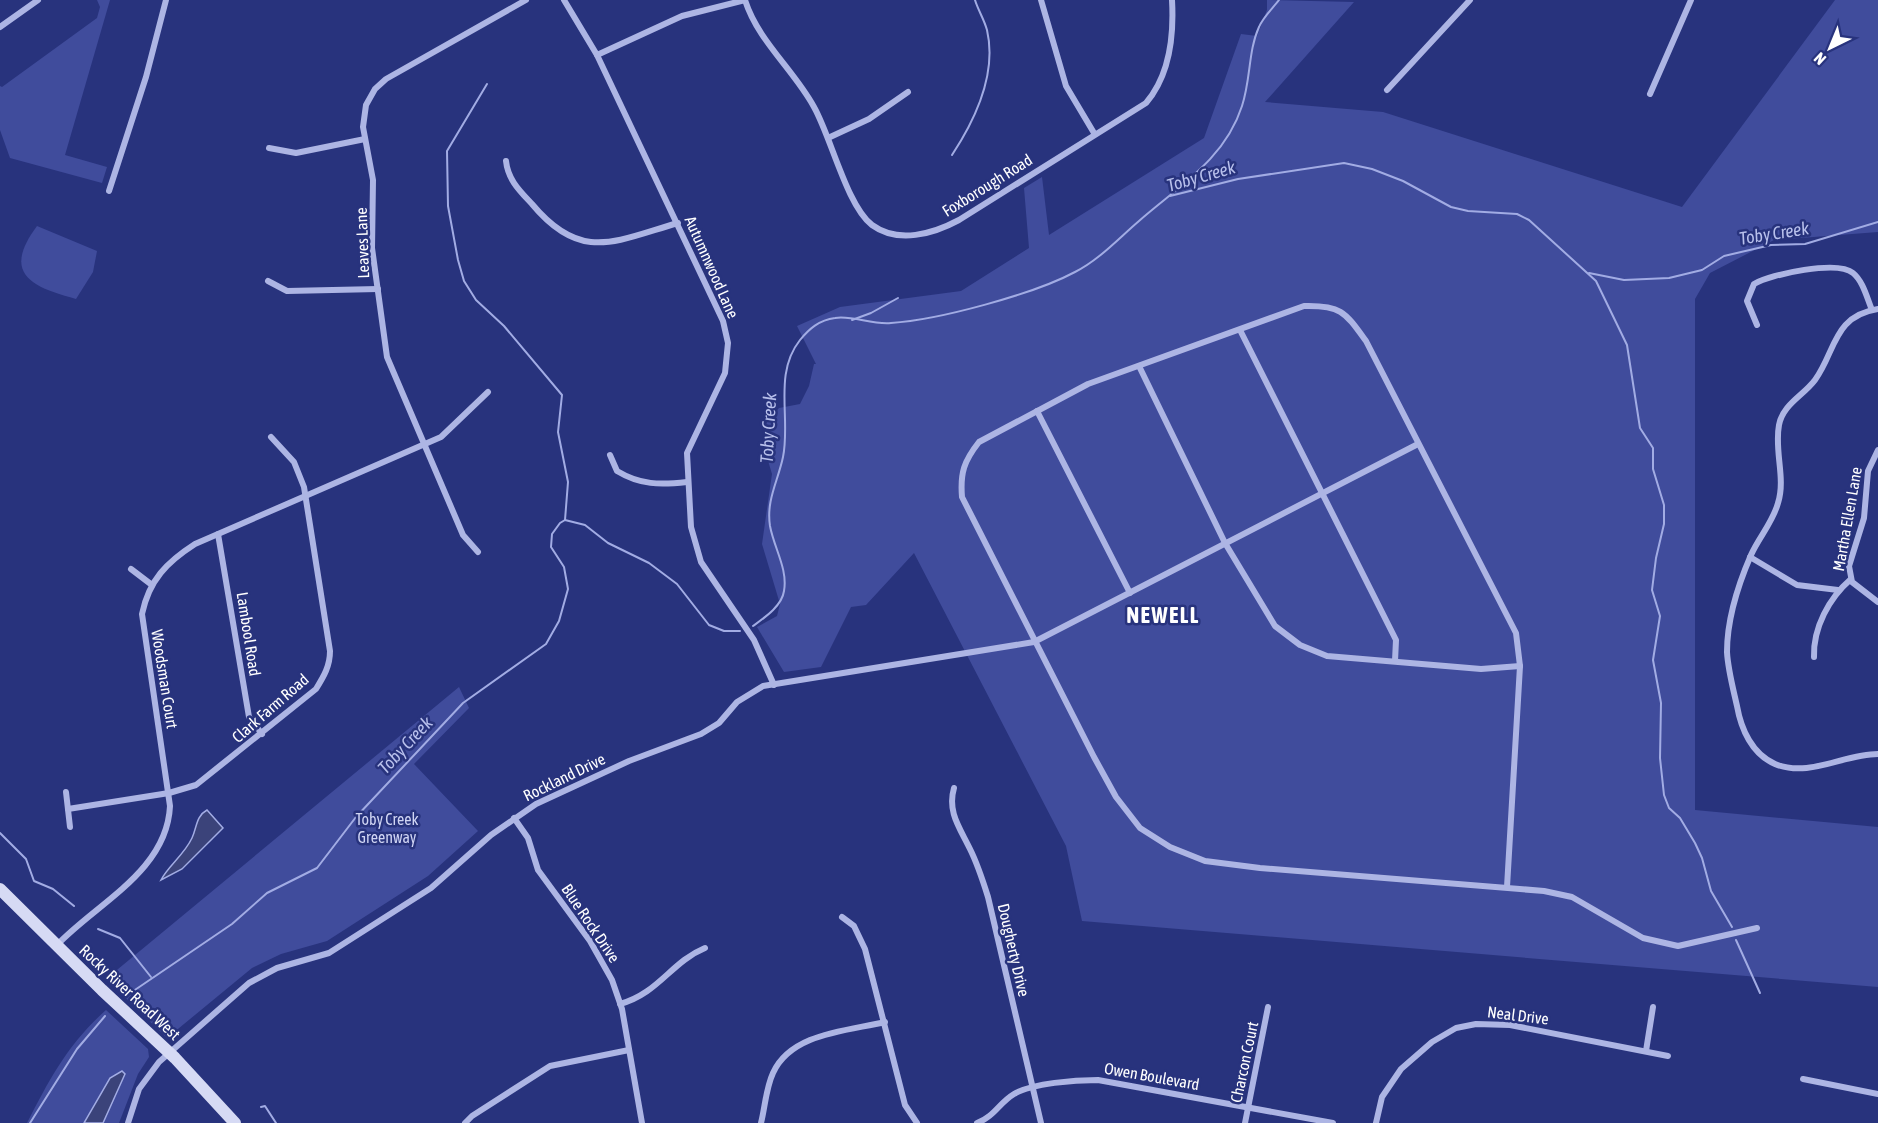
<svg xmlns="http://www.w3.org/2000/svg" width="1878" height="1123" viewBox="0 0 1878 1123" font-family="'Asap Condensed',sans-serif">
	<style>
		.green { fill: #404c9c }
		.water { fill: #3b437a; stroke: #a2ace4; stroke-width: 1.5 }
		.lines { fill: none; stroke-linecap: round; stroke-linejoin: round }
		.stream { stroke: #a2ace4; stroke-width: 2 }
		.street { stroke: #adb5e4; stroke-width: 6 }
		.secondary { stroke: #d6daf4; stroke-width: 12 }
		.labels { text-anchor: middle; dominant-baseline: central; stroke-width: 5; stroke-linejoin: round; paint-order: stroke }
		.street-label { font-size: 16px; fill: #fff; stroke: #28337d }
		.park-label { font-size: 16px; fill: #d0d5f4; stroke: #28337d }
		.water-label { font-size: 18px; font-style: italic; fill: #b8c0ec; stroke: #28337d }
		.district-label { font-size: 22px; font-weight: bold; letter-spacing: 1.5px; fill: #fff; stroke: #28337d }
	</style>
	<rect width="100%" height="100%" fill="#28337d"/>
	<g class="green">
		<polygon points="97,0 110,0 65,155 107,167 102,183 10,158 0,130 0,86 2,87 97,18 100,7"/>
		<polygon points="1267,0 1354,2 1265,102 1383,112 1682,207 1835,0 1878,0 1878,232 1774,240 1710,273 1695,299 1695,810 1878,827 1878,987 1082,921 1066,846 914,553 866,605 851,607 821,667 784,672 757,627 777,616 780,604 762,544 772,474 763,444 767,421 779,408 800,404 809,386 814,364 816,364 797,326 840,307 961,291 1029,248 1024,188 1042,177 1049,235 1204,138 1241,34 1257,36 1267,10"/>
		<path d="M37 226 97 251 93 272 76 299C30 287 2 273 37 226Z"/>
		<polygon points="459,687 469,708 414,764 478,831 428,876 327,941 281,954 252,968 167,1038 106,979"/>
		<path d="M106 1010 148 1049 149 1057 138 1074 119 1123H27C50 1078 68 1044 106 1010Z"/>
	</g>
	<g class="water">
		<path d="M207 810 223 828 182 869 161 880C168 866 184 855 192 838 197 827 196 816 207 810Z"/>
		<polygon points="122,1071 125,1074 103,1123 84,1123 110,1078"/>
	</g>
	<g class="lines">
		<g class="stream">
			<polyline points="487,84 447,151 448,206 458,260 464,281 476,300 504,326 562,395 558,432 568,482 565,520"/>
			<path d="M952 155C975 120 997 73 987 30 984 19 978 10 975 0"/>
			<polyline points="1170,196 1238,179 1344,163 1372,169 1403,181 1451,207 1468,211 1517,214 1529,220 1596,281 1627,345 1640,428 1653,448 1653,469 1664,505 1664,524 1656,558 1652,590 1660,616 1653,660 1661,703 1660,758 1664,795 1669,808 1680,818 1695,843 1702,858 1711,891 1732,927"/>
			<polyline points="1589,273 1624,280 1669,278 1702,270 1724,256 1771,245 1805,244 1878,222"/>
			<polyline points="852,320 871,313 898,298"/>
			<path d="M753 626C764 618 782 606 784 591 788 569 774 548 770 526 766 500 778 481 783 457 791 418 773 374 800 340 809 329 819 320 835 318 852 315 872 325 891 323 938 320 1034 294 1075 272 1099 260 1119 238 1139 221 1179 186 1225 159 1242 106 1251 79 1248 51 1259 27 1263 17 1273 8 1279 0"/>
			<polyline points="0,833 26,859 34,881 53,889 74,906"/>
			<polyline points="98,929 120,938 151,977"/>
			<polyline points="1736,940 1760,993"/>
			<polyline points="126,996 232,924 267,893 317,868 356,817 463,703 546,644 559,621 568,589 564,567 551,547 552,534 560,523 565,520 585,525 608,543 649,563 677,584 709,625 724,631 740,631"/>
			<polyline points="261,1107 265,1106 276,1123"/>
			<polyline points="30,1123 77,1049 105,1016"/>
		</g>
		<g class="street">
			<polyline points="564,0 597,55 723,321 728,343 725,373 687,453 691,527 701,562 754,640 774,685"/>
			<path d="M745 0C758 41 794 70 814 107 831 137 847 206 872 225 898 244 933 234 959 220L1146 103C1170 75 1174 35 1172 0"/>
			<polyline points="1041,0 1066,86 1094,133"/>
			<polyline points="0,27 38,0"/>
			<polyline points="597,55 682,16 745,0"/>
			<polyline points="1387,90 1470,0"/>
			<polyline points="1650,94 1691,0"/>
			<polyline points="828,138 869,119 908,92"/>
			<polyline points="269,148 296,153 365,139"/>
			<path d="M506 161C508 180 520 191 532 204 581 263 615 241 678 223"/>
			<polyline points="109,191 146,77 166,0"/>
			<polyline points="268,281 287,291 378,289"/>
			<path d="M1878 309C1833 316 1836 351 1815 380 1803 396 1783 404 1779 425 1774 451 1786 478 1778 503 1773 522 1759 537 1751 555 1738 585 1727 619 1727 652 1728 670 1733 688 1737 706 1741 729 1752 754 1775 764 1809 778 1844 754 1878 754"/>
			<path d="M1757 325 1747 301 1754 284C1771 274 1838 260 1853 273 1863 281 1867 298 1872 310"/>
			<polyline points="1240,330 1396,640 1395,661"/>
			<polyline points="1139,366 1225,543 1275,626 1300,645 1327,656 1481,669 1520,666"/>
			<polyline points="1037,411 1130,593"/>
			<polyline points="1878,450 1868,471 1864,518 1849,566 1852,582 1878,602"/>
			<path d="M610 455 617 471C640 485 660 485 687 482"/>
			<polyline points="218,534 249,717 262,734"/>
			<polyline points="478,552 463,535 387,357 372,248 373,180 363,127 366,105 375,89 386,79 526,0"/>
			<polyline points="1750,557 1797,585 1838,590"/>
			<polyline points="131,569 152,585"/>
			<path d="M1814 657C1813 628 1829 598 1851 579"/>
			<path d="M954 788C947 812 960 828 970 849 978 865 983 881 988 897L1041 1123"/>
			<polyline points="66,792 70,827"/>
			<path d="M68 809 169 793 196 785 316 689C324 676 330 666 330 651L304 487 294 462 271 437"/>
			<polyline points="514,818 528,838 538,870 590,941 612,980 622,1009 642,1123"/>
			<path d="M1507 887 1520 666 1516 633 1366 341C1345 312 1341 305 1304 306L1088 384 979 442C964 461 960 473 962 497L1094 757 1116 797 1140 828 1170 847 1205 861 1260 868 1544 891 1572 897 1643 938 1678 946 1757 928"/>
			<polyline points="842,917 854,926 865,949 905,1105 917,1123"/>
			<path d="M57 945C97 903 167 871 170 806L142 614C149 580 167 562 195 544L441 437 488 392"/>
			<path d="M620 1004C659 993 671 962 705 948"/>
			<polyline points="1646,1051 1653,1007"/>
			<polyline points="1803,1079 1878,1094"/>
			<polyline points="128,1123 139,1089 159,1062 249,983 277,968 329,953 431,888 491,835 536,804 629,761 701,734 719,723 737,702 763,686 1034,642 1418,444"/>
			<polyline points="465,1123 472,1116 550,1066 629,1050"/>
			<path d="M761 1123C765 1107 766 1088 773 1073 791 1033 847 1031 885 1022"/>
			<path d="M977 1123C995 1116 999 1103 1014 1094 1033 1083 1075 1080 1098 1080L1333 1123"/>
			<polyline points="1245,1123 1268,1007"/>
			<polyline points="1376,1123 1382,1097 1401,1069 1432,1042 1456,1028 1476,1024 1510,1025 1668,1056"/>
		</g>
		<polyline class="secondary" points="0,889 102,990 175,1058 235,1123"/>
	</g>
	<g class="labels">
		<g class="street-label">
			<text transform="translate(987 185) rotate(-32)">Foxborough Road</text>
			<text transform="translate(362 243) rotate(-92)">Leaves Lane</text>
			<text transform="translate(712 267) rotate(66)">Autumnwood Lane</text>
			<text transform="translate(1847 519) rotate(-80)">Martha Ellen Lane</text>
			<text transform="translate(249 634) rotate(81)">Lambool Road</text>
			<text transform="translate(165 679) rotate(81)">Woodsman Court</text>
			<text transform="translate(270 708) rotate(-41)">Clark Farm Road</text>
			<text transform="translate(564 777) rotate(-26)">Rockland Drive</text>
			<text transform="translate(591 923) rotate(56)">Blue Rock Drive</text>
			<text transform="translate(1014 950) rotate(77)">Dougherty Drive</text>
			<text transform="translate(130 992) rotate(43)">Rocky River Road West</text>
			<text transform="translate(1518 1015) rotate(7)">Neal Drive</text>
			<text transform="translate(1244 1062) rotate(-78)">Charcon Court</text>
			<text transform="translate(1152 1076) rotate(10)">Owen Boulevard</text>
		</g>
		<g class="park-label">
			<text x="387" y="819">Toby Creek<tspan x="387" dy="18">Greenway</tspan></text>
		</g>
		<g class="water-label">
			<text transform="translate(1201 176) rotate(-16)">Toby Creek</text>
			<text transform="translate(1774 233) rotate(-9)">Toby Creek</text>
			<text transform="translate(768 428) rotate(-87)">Toby Creek</text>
			<text transform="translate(405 745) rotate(-47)">Toby Creek</text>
		</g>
		<g class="district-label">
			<text x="1163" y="615">NEWELL</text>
		</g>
	</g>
	<g transform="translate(1830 48) rotate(223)" stroke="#28337d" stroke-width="4.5" paint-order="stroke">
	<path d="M0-4.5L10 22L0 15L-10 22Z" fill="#ffffff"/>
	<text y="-9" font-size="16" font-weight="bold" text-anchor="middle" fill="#ffffff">N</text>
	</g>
</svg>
